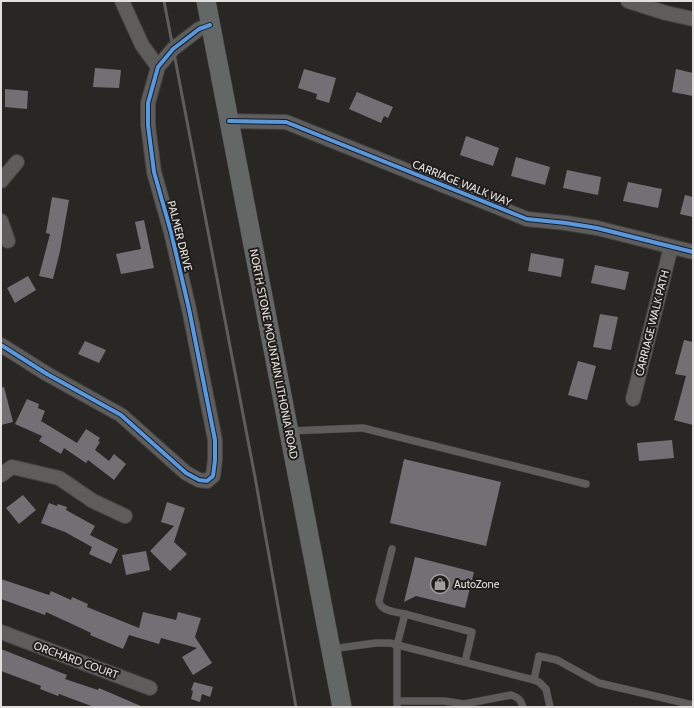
<svg xmlns="http://www.w3.org/2000/svg" width="694" height="708" viewBox="0 0 694 708" font-family="Cabin,sans-serif">
	<style>
		.building { fill: #726f75 }
		.lines { fill: none; stroke-linecap: round; stroke-linejoin: round }
		.service-casing { stroke: #434240; stroke-width: 8 }
		.minor-casing { stroke: #434240; stroke-width: 16 }
		.secondary-casing { stroke: #434240; stroke-width: 20 }
		.service { stroke: #5f5d5b; stroke-width: 7 }
		.minor { stroke: #5f5d5b; stroke-width: 14 }
		.secondary { stroke: #636765; stroke-width: 19 }
		.rail { stroke: #5f5d5b; stroke-width: 3 }
		.cycleway-casing { stroke: #201d1a; stroke-width: 6 }
		.cycleway { stroke: #5399e6; stroke-width: 4 }
		.labels { text-anchor: middle; dominant-baseline: central; stroke-width: 4; stroke-linejoin: round; paint-order: stroke }
		.street-label { font-size: 11px; fill: #e2e0de; stroke: #201d1a }
		.poi-label { font-size: 11px; fill: #e2e0de; stroke: #201d1a; text-anchor: start }
	</style>
	<rect width="100%" height="100%" fill="#292724"/>
	<g class="building">
		<polygon points="95,68 121,70 119,88 93,87"/>
		<polygon points="304,69 336,78 329,103 316,99 317,94 298,88"/>
		<polygon points="676,69 693,73 693,96 672,92"/>
		<polygon points="5,89 28,91 27,109 5,107"/>
		<polygon points="357,92 393,107 388,118 384,116 381,123 349,109"/>
		<polygon points="466,136 499,148 493,166 460,155"/>
		<polygon points="516,157 550,167 545,185 511,176"/>
		<polygon points="567,170 601,177 598,195 563,188"/>
		<polygon points="628,182 662,189 658,208 623,201"/>
		<polygon points="685,195 693,197 693,217 680,214"/>
		<polygon points="52,197 69,200 60,251 53,279 39,276 50,234 46,233"/>
		<polygon points="144,220 154,268 121,274 116,254 141,249 135,222"/>
		<polygon points="531,253 564,259 561,277 528,271"/>
		<polygon points="595,265 629,272 625,290 591,283"/>
		<polygon points="28,276 36,290 15,303 7,288"/>
		<polygon points="600,314 618,317 611,350 593,347"/>
		<polygon points="684,340 693,342 693,425 674,420 686,376 675,374"/>
		<polygon points="85,341 106,350 99,363 78,354"/>
		<polygon points="578,361 596,366 587,400 568,395"/>
		<polygon points="4,387 13,422 1,425 1,388"/>
		<polygon points="27,399 39,404 38,408 45,411 41,421 77,443 86,429 100,438 98,441 100,442 95,450 109,461 114,454 126,464 114,480 88,460 86,463 64,448 61,454 39,441 42,436 15,424"/>
		<polygon points="672,440 674,458 639,461 637,443"/>
		<polygon points="404,459 501,482 486,546 390,523"/>
		<polygon points="23,495 36,510 19,524 6,508"/>
		<polygon points="167,502 185,508 174,542 187,554 170,571 150,551 174,526 161,522"/>
		<polygon points="49,503 57,506 58,504 67,507 66,510 95,526 90,535 118,549 111,564 89,554 92,547 65,532 41,523"/>
		<polygon points="146,551 150,570 126,575 122,555"/>
		<polygon points="415,557 474,572 465,608 416,596 404,602"/>
		<polygon points="1,579 49,595 51,591 71,600 72,597 88,604 87,607 139,628 143,612 176,620 178,612 201,618 195,637 212,663 193,675 182,657 197,648 161,638 159,644 129,635 123,649 90,635 91,633 85,630 46,612 45,615 1,599"/>
		<polygon points="1,649 67,675 65,679 98,690 99,688 143,707 94,707 59,694 58,696 40,689 41,686 1,671"/>
		<polygon points="194,682 213,687 210,697 202,694 200,702 191,699 193,691 191,690"/>
	</g>
	<g class="lines">
		<defs>
			<g id="service">
				<polyline points="289,431 363,428 586,484"/>
				<path d="M392 549 379 601C380 611 396 612 405 614"/>
				<polyline points="331,649 376,643 390,643 534,680 539,682 546,689 550,707"/>
				<polyline points="534,680 539,656 557,660 599,683 693,705"/>
				<path d="M397 701H444L464 704 511 695C518 697 521 700 523 707"/>
				<polyline points="397,707 397,645 405,614 472,632 465,662"/>
			</g>
			<g id="minor">
				<polyline points="122,1 142,45 158,67"/>
				<polyline points="628,1 666,13 693,19"/>
				<polyline points="229,121 286,122 527,219 566,223 597,228 693,252"/>
				<polyline points="1,181 17,162"/>
				<polyline points="1,221 8,241"/>
				<polyline points="1,345 47,374 121,415 186,473 199,480 207,481 213,476 215,460 215,440 189,309 171,232 154,172 148,125 148,103 158,67 173,49 199,29 210,25"/>
				<polyline points="633,399 671,247"/>
				<polyline points="1,475 12,467 59,478 93,501 125,516"/>
				<polyline points="1,632 150,688"/>
			</g>
			<polyline id="secondary" points="206,1 342,707"/>
		</defs>
		<use href="#service" class="service-casing"/>
		<use href="#minor" class="minor-casing"/>
		<use href="#secondary" class="secondary-casing"/>
		<use href="#service" class="service"/>
		<use href="#minor" class="minor"/>
		<use href="#secondary" class="secondary"/>
		<polyline class="rail" points="164,1 255,477 296,707"/>
		<defs>
			<g id="cycleway">
				<polyline points="229,121 286,122 527,219 566,223 597,228 693,252"/>
				<polyline points="1,345 47,374 121,415 186,473 199,480 207,481 213,476 215,460 215,440 189,309 171,232 154,172 148,125 148,103 158,67 173,49 199,29 210,25"/>
			</g>
		</defs>
		<use href="#cycleway" class="cycleway-casing"/>
		<use href="#cycleway" class="cycleway"/>
	</g>
	<defs>
		<symbol id="shop-ring" viewBox="-11 -11 22 22"><circle r="9.5" fill="#201d1a" stroke="#a19f9d" stroke-width="1.5"/><path d="M-5-2.5h2.3a2.7 3.5 0 0 1 5.4 0H5L5.5 6h-11ZM-1.5-2.5h3a1.5 2.3 0 0 0-3 0Z" fill="#a19f9d"/></symbol>
	</defs>
	<g fill-rule="evenodd">
		<use href="#shop-ring" x="429" y="573" width="22" height="22"/>
	</g>
	<g class="labels">
		<g class="street-label">
			<text transform="translate(462 183) rotate(22)">CARRIAGE WALK WAY</text>
			<text transform="translate(180 236) rotate(76)">PALMER DRIVE</text>
			<text transform="translate(652 323) rotate(-76)">CARRIAGE WALK PATH</text>
			<text transform="translate(274 354) rotate(79)">NORTH STONE MOUNTAIN LITHONIA ROAD</text>
			<text transform="translate(76 660) rotate(20)">ORCHARD COURT</text>
		</g>
		<g class="poi-label">
			<text x="454" y="584">AutoZone</text>
		</g>
	</g>
	<rect width="694" height="708" fill="none" stroke="#e2e0de" stroke-width="4"/>
</svg>
